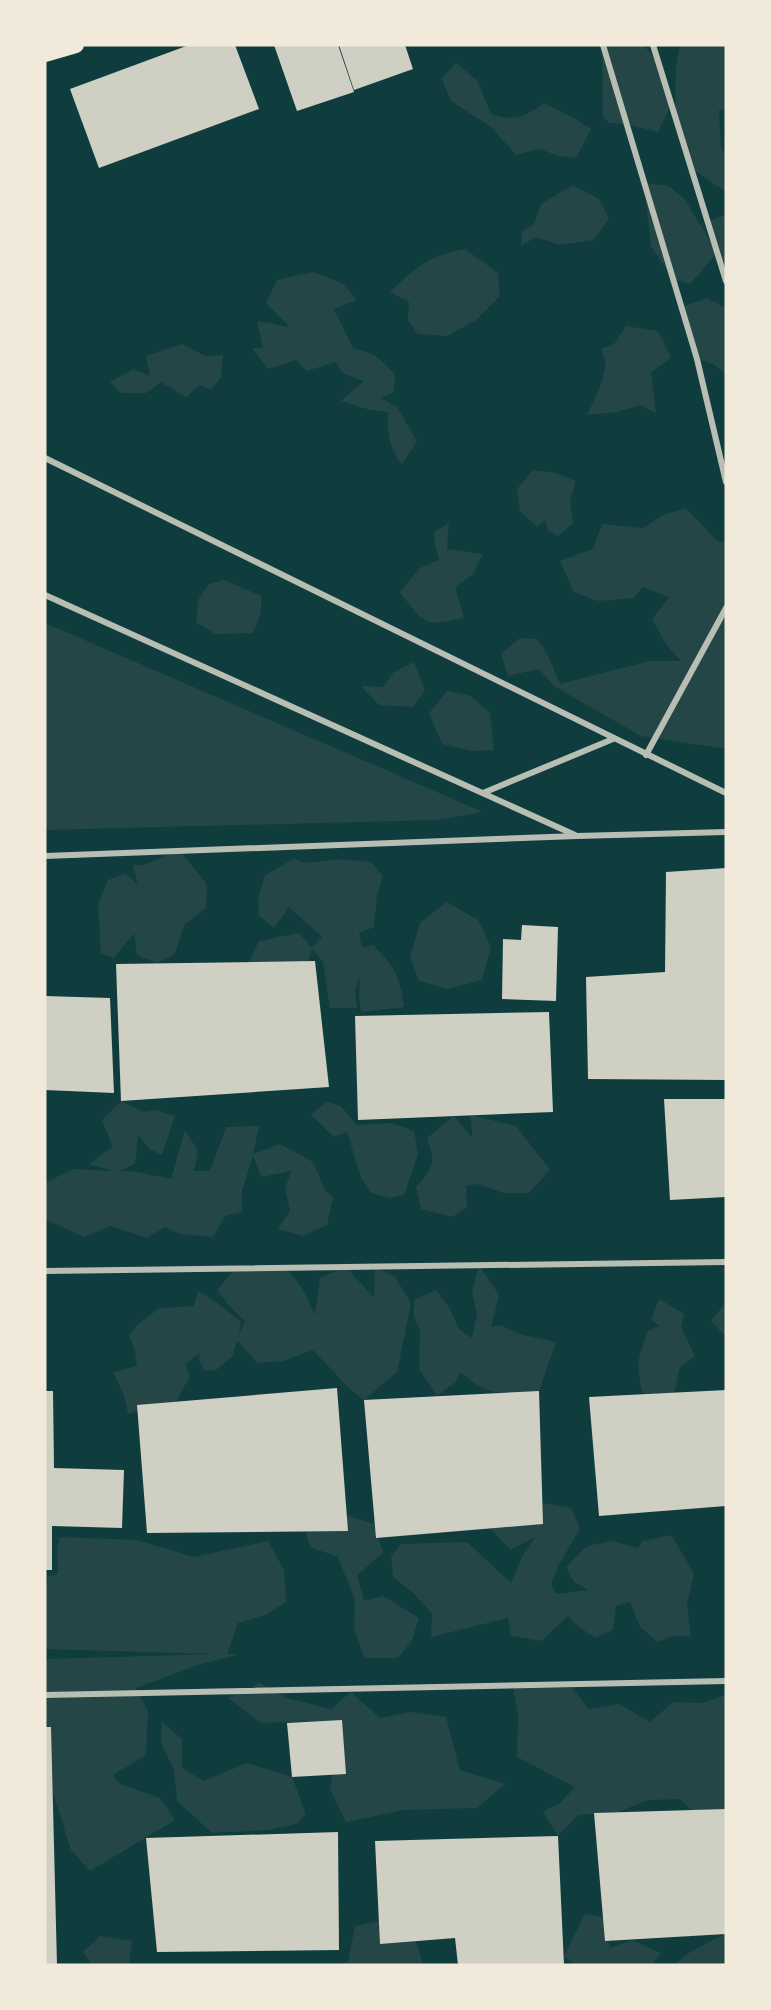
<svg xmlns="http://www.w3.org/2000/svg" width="771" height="2010" viewBox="0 0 771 2010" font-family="'Asap Condensed',sans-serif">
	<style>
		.green { fill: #244646 }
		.building { fill: #cfcfc3 }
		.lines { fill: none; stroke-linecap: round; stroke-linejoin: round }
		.minor { stroke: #b8beb3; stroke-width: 6 }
		.trunk { stroke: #f1e9da; stroke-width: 16 }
	</style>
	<rect width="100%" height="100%" fill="#0f3d3e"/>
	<g class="green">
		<polygon points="602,45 644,45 659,65 671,105 658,132 627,124 609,123 603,117"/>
		<polygon points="680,45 726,45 726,110 719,110 721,148 726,154 726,192 691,168 675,114 676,68"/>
		<path d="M456 63 477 80 491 114C515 122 525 117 544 103L574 118 591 129 576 158 558 156 540 149 516 155 491 127 450 100 442 78Z"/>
		<polygon points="644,183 669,186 685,200 716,250 708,221 726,215 726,264 717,253 690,284 673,279 651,246"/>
		<polygon points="573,185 599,199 609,219 593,240 560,245 536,237 521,246 522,232 534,224 541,204"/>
		<path d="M465 249 498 273 500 296 476 320 447 336 418 334 408 320 409 302 390 292C416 268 428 255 465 249Z"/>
		<path d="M313 272 342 283 357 300 334 309 353 348 375 355 395 374 394 392 381 398 397 407 417 441 402 464C389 450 387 430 388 412L370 410 341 401 364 381 344 374 335 362 307 371 296 360 268 369 252 348H263L257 321 290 327 266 303 277 280Z"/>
		<polygon points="707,298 726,308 726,374 713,364 697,359 682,307"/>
		<polygon points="626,326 658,331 671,358 651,372 656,413 640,405 617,412 587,415 600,388 606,365 601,349 615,343"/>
		<polygon points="182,344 205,356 223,355 221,377 211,390 200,385 186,397 161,382 146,393 121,393 110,382 133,369 150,376 146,356"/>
		<polygon points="533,470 555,473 576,481 570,501 573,523 558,536 548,530 545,519 537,527 520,511 517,489"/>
		<path d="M686 508 718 542 726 541V749L641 736 554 686 539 669 508 676 501 654 520 638 537 639C550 655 552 666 560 684L650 661H681L667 646 652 619 669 597 643 587 633 598 598 601 574 592 560 561 593 549 602 524 643 528 663 515Z"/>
		<path d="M449 523 447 549 483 554 473 574 455 587 464 618C423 627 424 624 400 592L420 568 439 560 435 544 434 532Z"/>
		<polygon points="224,580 261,596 261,613 253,633 215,634 196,622 198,600 209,584"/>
		<polygon points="45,623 483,812 437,820 45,830"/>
		<polygon points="414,662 425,690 413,707 379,705 361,686 383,687 394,672"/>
		<polygon points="447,691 471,696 490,713 494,750 472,751 442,744 429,713"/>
		<polygon points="179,850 207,884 206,908 184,925 175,954 157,963 137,955 134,933 114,958 101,953 98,904 108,880 126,873 138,886 133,865 144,865"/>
		<path d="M295 858 304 863 342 859 371 862 383 876 377 895 374 927 359 933 362 947 373 945C395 966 400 977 404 1007L361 1012 359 998 360 977 355 990 357 1008H330L323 962 312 949C311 953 310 959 307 962 292 979 267 968 249 962L259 941 299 933 312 948 322 937 289 907 274 928 259 916 258 899 265 875Z"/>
		<polygon points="447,902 478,920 491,947 482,980 447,989 419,981 410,957 420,923"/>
		<polygon points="121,1101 144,1112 155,1110 175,1116 162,1155 150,1149 138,1135 135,1164 120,1171 131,1171 171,1179 185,1130 198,1151 194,1171 210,1171 226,1127 259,1126 253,1154 280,1144 313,1162 325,1190 333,1198 327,1225 303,1236 278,1229 290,1211 285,1187 292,1171 261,1177 253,1155 242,1191 242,1212 225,1216 213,1237 180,1234 165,1227 147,1238 111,1226 84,1237 47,1220 45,1218 45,1183 73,1169 114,1171 89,1164 113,1147 102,1120"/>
		<polygon points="327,1102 341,1106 357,1125 392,1123 414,1131 418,1154 404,1195 390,1198 371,1193 361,1177 347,1132 334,1137 311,1115"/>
		<path d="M470 1115 516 1126 550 1170 529 1193H504L478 1184 466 1186 467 1207 452 1217 421 1209 416 1187C434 1167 436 1163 427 1138L454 1116 473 1139Z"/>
		<path d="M479 1265 499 1295 491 1327 501 1325 519 1334 556 1342 539 1391C501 1393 491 1399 460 1372L456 1382 437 1396 419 1369 420 1331 414 1316V1300L436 1290 450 1309 459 1329 472 1338 477 1314 472 1292Z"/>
		<polygon points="346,1267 374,1298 375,1267 395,1277 411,1303 397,1372 364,1400 349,1388 313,1350 283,1361 258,1363 237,1341 232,1357 216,1370 204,1371 199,1359 200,1353 185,1364 190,1376 176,1402 160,1403 128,1414 124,1395 113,1372 137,1366 135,1351 129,1335 138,1324 160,1308 194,1306 198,1291 215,1301 241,1322 239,1334 245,1321 230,1307 217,1290 235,1269 287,1268 303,1290 315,1315 320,1278"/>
		<path d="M659 1299 684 1314 681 1327 695 1356 680 1367 674 1393 643 1394C636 1363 637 1360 648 1331L659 1326 651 1320Z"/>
		<polygon points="726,1302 726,1337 711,1321"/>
		<polygon points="537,1502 571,1508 580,1529 559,1564 551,1584 556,1594 588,1590 574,1582 566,1567 587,1546 613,1541 638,1548 643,1541 671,1535 694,1573 687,1605 691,1636 673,1636 658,1642 640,1627 630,1602 616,1606 613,1630 595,1638 574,1623 568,1616 541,1641 511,1636 508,1618 431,1637 432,1613 412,1592 393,1577 391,1556 401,1544 467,1542 511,1583 522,1557 535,1537 511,1550 491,1529 515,1511"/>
		<polygon points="346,1515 374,1524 383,1553 357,1575 364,1601 383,1596 419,1618 412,1640 398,1658 364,1658 354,1628 355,1600 338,1557 310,1547 306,1532"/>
		<polygon points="60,1537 136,1540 194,1557 268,1541 284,1570 286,1602 265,1615 238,1623 227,1654 240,1654 198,1665 136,1688 148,1711 146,1755 113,1775 120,1784 160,1798 175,1820 90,1871 71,1850 53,1793 45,1782 45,1659 217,1654 45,1649 45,1578 58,1574 57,1549"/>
		<polygon points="260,1683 287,1698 331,1709 351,1692 380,1718 412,1712 446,1717 460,1770 505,1784 477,1808 403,1810 346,1822 330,1789 335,1750 317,1721 261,1723 228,1698"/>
		<polygon points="513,1687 572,1688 589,1709 619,1704 650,1722 673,1702 702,1703 726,1695 726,1821 692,1810 680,1799 648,1800 618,1812 578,1815 558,1836 543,1812 561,1802 575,1787 517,1757 518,1715"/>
		<polygon points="162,1722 182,1739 182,1768 204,1781 247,1763 292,1777 306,1814 296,1824 269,1830 212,1833 177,1801 174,1770 161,1743"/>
		<polygon points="585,1914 604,1917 610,1948 632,1940 661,1953 652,1965 576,1965 564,1956"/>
		<polygon points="391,1919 416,1941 423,1965 337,1965 348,1962 355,1926"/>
		<polygon points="726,1933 726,1965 674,1965 687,1954"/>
		<polygon points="100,1936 132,1941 129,1965 92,1965 83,1952"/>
	</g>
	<g class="building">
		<polygon points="189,45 235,45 259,109 99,168 70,89"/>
		<polygon points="274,45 338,45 354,92 297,111"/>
		<polygon points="339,45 405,45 413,69 354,90"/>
		<polygon points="726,868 726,1080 588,1079 586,977 665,972 666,872"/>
		<polygon points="522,925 558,927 556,1001 502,999 503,939 521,940"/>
		<polygon points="315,961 329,1087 121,1101 116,964"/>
		<polygon points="45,996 110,998 114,1093 45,1090"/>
		<polygon points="549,1012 553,1112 358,1120 355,1016"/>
		<polygon points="664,1099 726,1099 726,1197 670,1200"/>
		<polygon points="337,1388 348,1531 147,1533 137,1405"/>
		<polygon points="726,1390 726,1506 599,1516 589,1397"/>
		<polygon points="45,1391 53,1391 54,1468 124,1470 122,1528 52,1526 52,1570 45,1570"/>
		<polygon points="539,1391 543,1524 376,1538 364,1400"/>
		<polygon points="342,1720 346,1774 292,1777 287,1723"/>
		<polygon points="45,1727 51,1727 57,1965 45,1965"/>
		<polygon points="726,1809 726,1934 605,1941 594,1813"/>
		<polygon points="338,1832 339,1950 157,1952 146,1838"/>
		<polygon points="558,1836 564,1965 458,1965 455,1938 380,1944 375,1841"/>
	</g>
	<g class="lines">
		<g class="minor">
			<polyline points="603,45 697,359 726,482"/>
			<polyline points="653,45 726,281"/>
			<polyline points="45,458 726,793"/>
			<polyline points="45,595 575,835"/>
			<polyline points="646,755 726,608"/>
			<polyline points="483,793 613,739"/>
			<polyline points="45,856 577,836 726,832"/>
			<polyline points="45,1271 726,1262"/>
			<polyline points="45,1695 726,1681"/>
		</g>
		<polyline class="trunk" points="45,54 76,45"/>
	</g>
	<rect width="771" height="2010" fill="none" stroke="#f1e9da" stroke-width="93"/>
</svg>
